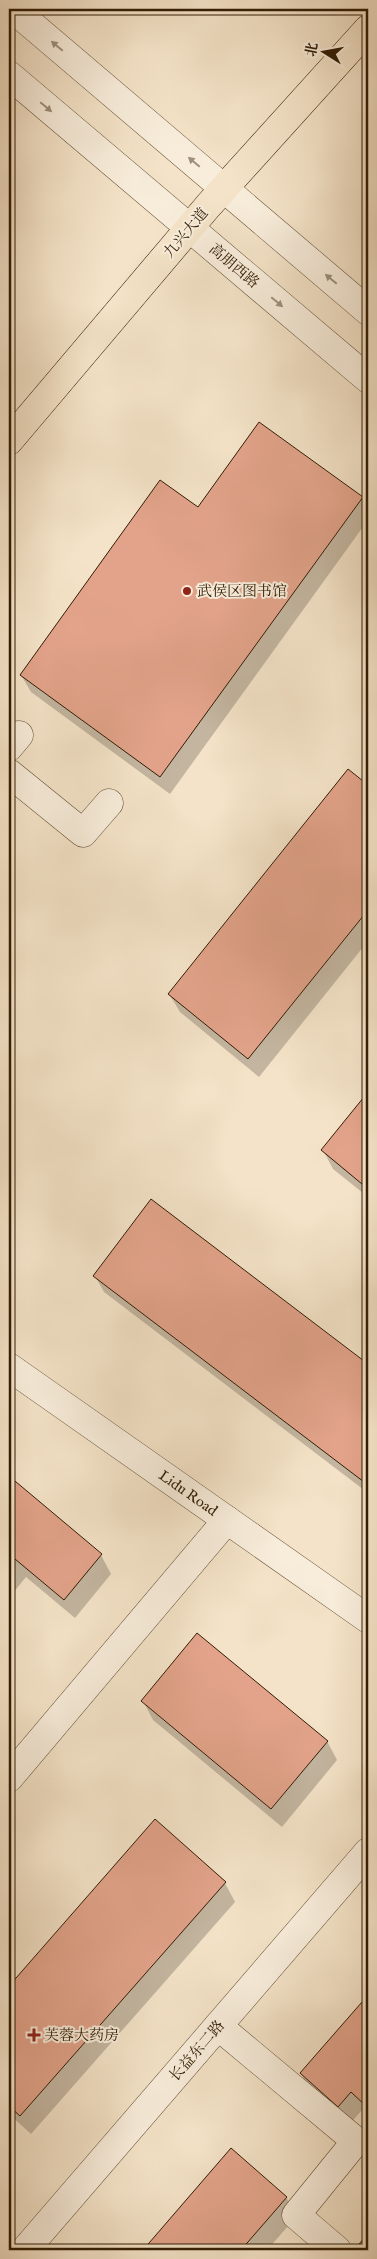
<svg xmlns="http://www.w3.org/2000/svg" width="377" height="2259" viewBox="0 0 377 2259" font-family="'IM FELL English','Noto Serif SC',serif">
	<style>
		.shadow { fill: #0003 }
		.building { fill: #e2a38a; stroke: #311c04 }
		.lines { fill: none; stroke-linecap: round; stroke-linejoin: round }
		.minor-casing { stroke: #624e35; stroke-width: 29 }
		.major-casing { stroke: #311c04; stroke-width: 29 }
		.minor { stroke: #f8eddb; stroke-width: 28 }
		.major { stroke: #f4e3c8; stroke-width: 28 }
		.oneway { fill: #9e8f7a }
		.poi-dot { fill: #8f2418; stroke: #f8eddb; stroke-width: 2 }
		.labels { text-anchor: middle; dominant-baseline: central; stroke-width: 4; stroke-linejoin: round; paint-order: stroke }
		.street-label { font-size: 15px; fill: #311c04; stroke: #f8eddb }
		.poi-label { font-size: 15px; fill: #311c04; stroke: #f8eddb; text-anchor: start }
	</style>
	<rect width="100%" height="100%" fill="#f4e3c8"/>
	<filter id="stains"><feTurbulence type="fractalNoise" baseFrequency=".004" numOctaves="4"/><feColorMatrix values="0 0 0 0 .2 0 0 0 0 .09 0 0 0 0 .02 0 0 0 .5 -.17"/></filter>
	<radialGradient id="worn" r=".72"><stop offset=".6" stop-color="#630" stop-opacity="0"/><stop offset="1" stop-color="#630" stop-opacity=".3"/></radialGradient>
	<g class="shadow">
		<polygon points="362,498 368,509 368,520 170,794 31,692 21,675 198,509"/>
		<polygon points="348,771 368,787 368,941 259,1077 180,1012 169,994"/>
		<polygon points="368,1094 368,1197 333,1169 323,1150"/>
		<polygon points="151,1201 368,1366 368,1493 104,1292 95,1276"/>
		<polygon points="9,1478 101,1555 111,1574 75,1618 26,1577 9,1598"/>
		<polygon points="143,1701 327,1741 337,1760 282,1827 153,1720"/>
		<polygon points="155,1821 225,1883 235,1902 31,2134 9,2114 9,1988"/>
		<polygon points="362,2004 368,2009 368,2116 362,2110 349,2125 312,2092 301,2074"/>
		<polygon points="231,2149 286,2197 297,2216 267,2250 145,2250"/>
	</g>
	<g class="building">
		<polygon points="259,422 363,497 160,777 20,675 160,480 198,507"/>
		<polygon points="348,769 368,785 368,910 248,1059 168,994"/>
		<polygon points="368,1092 368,1189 321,1150"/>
		<polygon points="151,1199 368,1364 368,1485 93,1276"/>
		<polygon points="9,1476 102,1554 64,1600 15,1559 9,1567"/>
		<polygon points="197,1633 328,1741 271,1809 141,1701"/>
		<polygon points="155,1819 226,1882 20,2116 9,2106 9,1986"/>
		<polygon points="362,2002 368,2008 368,2108 351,2092 338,2107 300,2073"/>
		<polygon points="231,2148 287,2197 241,2250 143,2250"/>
		<polygon points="368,2234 368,2250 366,2250 359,2244"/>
	</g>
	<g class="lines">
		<defs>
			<g id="minor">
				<polyline points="13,9 368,311"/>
				<polyline points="9,75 368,379"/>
				<polyline points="9,747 19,735"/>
				<polyline points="9,773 83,833 109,803"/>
				<path id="s1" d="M9 1367 368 1619"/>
				<polyline points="9,1778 227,1520"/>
				<polyline points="218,2026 356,2141 296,2215 337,2250"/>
				<polyline points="25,2250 368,1852"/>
			</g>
			<polyline id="major" points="9,441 208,206 368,29"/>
		</defs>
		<use href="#minor" class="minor-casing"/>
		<use href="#major" class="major-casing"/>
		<use href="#minor" class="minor"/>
		<use href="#major" class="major"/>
	</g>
	<defs><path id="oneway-solid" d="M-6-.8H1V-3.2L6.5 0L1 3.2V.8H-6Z" transform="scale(1.25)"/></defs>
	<g class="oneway">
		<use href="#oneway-solid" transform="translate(57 46) rotate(-140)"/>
		<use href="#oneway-solid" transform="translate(46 107) rotate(40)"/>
		<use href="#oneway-solid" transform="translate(194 162) rotate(-140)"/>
		<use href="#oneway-solid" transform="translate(331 279) rotate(-140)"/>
		<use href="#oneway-solid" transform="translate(277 302) rotate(40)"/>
	</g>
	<g class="poi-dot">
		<circle cx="187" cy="591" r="5"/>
		<path d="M31.5 2027.5h5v5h5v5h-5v5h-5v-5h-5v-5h5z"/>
	</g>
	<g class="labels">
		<g class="street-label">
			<text transform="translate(186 233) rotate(-50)">九兴大道</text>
			<text transform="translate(234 266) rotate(40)">高朋西路</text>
			<text stroke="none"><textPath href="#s1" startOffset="219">Lidu Road</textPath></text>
			<text transform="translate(197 2051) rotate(-49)">长益东二路</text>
		</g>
		<g class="poi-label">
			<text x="197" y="591">武侯区图书馆</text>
			<text x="44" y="2035">芙蓉大药房</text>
		</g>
	</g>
	<rect width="377" height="2259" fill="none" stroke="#f4e3c8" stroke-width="30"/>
	<rect x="10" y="10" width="357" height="2239" fill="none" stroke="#311c04" stroke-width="2.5"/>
	<rect x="15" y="15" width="347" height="2229" fill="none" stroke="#311c04"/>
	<g transform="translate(324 52) rotate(281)" stroke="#f8eddb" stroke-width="4" paint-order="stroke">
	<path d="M0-4L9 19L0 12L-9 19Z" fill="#311c04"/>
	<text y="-8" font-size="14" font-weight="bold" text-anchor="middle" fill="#311c04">北</text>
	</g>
	<rect width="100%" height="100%" filter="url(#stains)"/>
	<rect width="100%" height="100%" fill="url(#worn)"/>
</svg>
